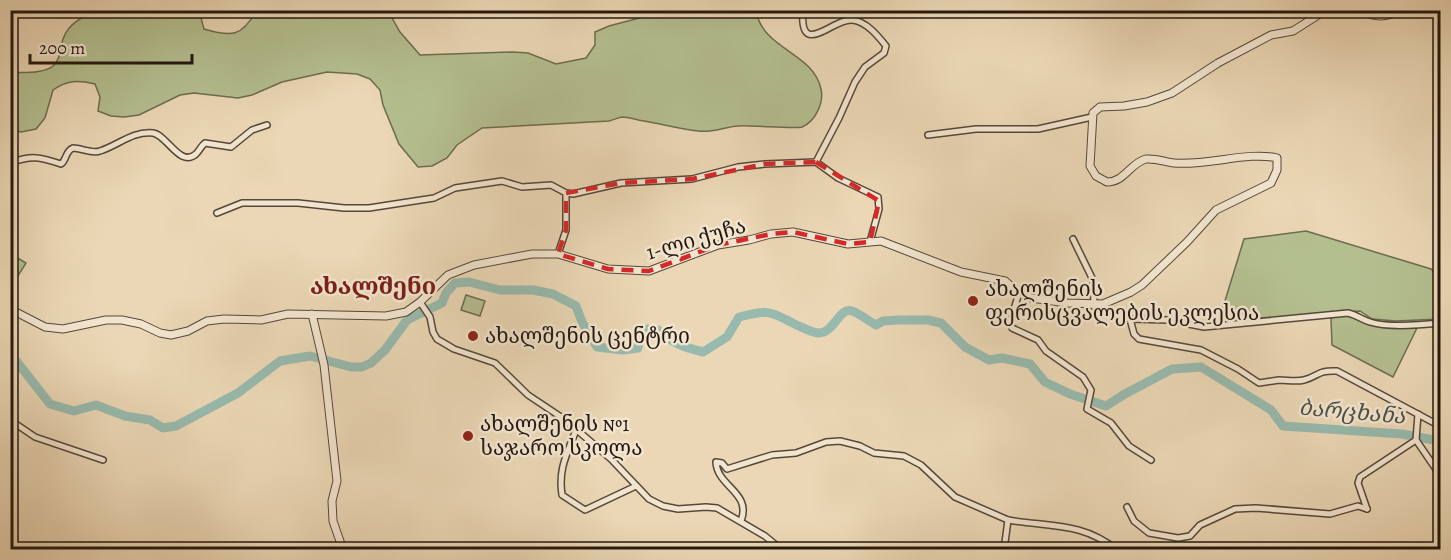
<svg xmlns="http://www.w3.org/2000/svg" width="1451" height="560" viewBox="0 0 1451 560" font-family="Alegreya,'Noto Serif Georgian',serif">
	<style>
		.green { fill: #b4bf90; stroke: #6c6c50; stroke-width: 1.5 }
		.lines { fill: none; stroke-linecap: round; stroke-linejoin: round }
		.stream { stroke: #69796f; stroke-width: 1.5 }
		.river { stroke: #98baae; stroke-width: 9 }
		.minor-casing { stroke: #55483a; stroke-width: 8 }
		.tertiary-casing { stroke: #55483a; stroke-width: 9 }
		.minor { stroke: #f2e5cf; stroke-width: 5 }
		.tertiary { stroke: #f2e5cf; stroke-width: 7 }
		.marked { fill: none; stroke: #d62828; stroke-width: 4.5; stroke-dasharray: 12 8; stroke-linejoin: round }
		.poi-dot { fill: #8f2418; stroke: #f2e5cf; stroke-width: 2 }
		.labels { text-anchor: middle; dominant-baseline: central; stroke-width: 5; stroke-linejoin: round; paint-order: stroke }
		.street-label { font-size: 21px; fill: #231811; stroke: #f2e5cf }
		.poi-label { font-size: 21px; fill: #231811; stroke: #f2e5cf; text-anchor: start }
		.water-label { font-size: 22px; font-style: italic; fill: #4c5148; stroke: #f2e5cf }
		.quarter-label { font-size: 24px; font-weight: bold; fill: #7a1f14; stroke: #f2e5cf }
	</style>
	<rect width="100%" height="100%" fill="#ebd7b5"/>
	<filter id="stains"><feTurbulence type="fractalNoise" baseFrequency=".00333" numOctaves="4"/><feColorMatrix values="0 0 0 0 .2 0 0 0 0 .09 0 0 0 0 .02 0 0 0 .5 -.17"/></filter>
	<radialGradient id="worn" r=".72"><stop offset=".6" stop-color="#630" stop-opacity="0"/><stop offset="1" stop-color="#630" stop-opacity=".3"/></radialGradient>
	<g class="green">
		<path d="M100 10 199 11 204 29C231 37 242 37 256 11H388L400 32 420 55 513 52 528 53 556 64 586 58 595 45V32L609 26 666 11H756C763 50 813 52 821 89 824 102 816 121 802 127 795 129 750 125 738 126 724 127 712 133 698 131 680 129 662 124 644 121 637 120 629 117 622 117 617 118 613 120 609 121L482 128 457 145 447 158 432 166 418 167 399 144 383 105 380 90 370 79 357 74 327 72 282 82 252 95 238 98 194 93 180 95 139 115 124 117 111 116 98 111 100 97 95 84C78 80 67 80 53 90L45 118 36 129 21 132 11 129V73C23 72 43 74 53 66 61 59 60 48 63 39 69 22 84 16 100 10Z"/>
		<polygon points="1306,231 1431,269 1440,279 1440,319 1396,321 1372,319 1360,311 1232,322 1220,317 1244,239"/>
		<polygon points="11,254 26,263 11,287"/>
		<polygon points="466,295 485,301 480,316 461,310"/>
		<polygon points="1340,315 1351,315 1370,324 1417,328 1393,377 1332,345 1331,318"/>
	</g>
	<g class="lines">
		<polyline class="stream" points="351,543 352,550"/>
		<path class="river" d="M10 353 50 404 74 411 96 405 125 416 150 420 163 428 176 426 238 393 280 361 310 356 351 367H362L371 363 385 350 407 320 442 303 446 293 455 283 469 282 500 290H533L553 294 576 306 582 322 597 347 623 350 638 348 639 333 647 329 658 330C671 343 686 348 703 352L727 337 739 317C773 308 771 313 801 327 806 329 813 333 819 333 834 333 839 307 852 311 859 313 868 321 876 325L883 321 898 320H928L941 323 965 347 989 360 1002 358 1030 364 1045 382 1070 394 1106 406 1123 395 1172 369 1201 367 1271 410 1283 426 1402 434 1439 441 1440 446"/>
		<defs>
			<g id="minor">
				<path d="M803 10C799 60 833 18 852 20 866 21 878 36 886 46L884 53 865 67 855 82 839 118 816 162"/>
				<polyline points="549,14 567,14 579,10"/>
				<polyline points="928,135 976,129 1038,129 1092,117"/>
				<path d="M10 163C32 155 40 157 61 164 67 160 65 151 73 148 81 148 92 154 100 151 119 145 132 131 153 133 167 135 180 168 196 154 200 150 201 146 205 143L231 147 252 130 267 125"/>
				<polyline points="217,213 242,203 298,203 344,208 369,208 434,198 455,188 502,181 522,187 551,185 566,193 573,194 621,183 692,179 738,167 765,164 816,162 838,178 878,197 879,209 870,242"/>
				<polyline points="1073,239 1093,280 1094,304"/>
				<polyline points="558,254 566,230 566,193"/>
				<polyline points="1019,293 1010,322 1012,328 1038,340 1046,351 1083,377 1091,390 1087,409 1111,423 1129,446 1151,460"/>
				<path d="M1090 304C1102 313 1116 313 1130 319L1134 334 1139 339 1201 350 1238 369 1259 383C1266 382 1272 381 1279 380 1287 380 1296 382 1304 380 1319 376 1317 370 1337 371L1440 426"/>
				<polyline points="422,305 430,317 433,332 437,339 454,349 495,363 528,395 564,419 611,459 649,499 663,506 678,509 706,507 717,508 765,536 782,550"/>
				<path d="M1130 319 1168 320 1204 327 1348 313C1357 315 1362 320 1370 322 1388 328 1421 325 1440 323"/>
				<polyline points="1418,414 1416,440 1440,475"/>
				<polyline points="10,420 35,437 103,460"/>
				<path d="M576 430C567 454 558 469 562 495L585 510 636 486"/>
				<polyline points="1127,507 1134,521 1149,533 1178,538 1190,536 1200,525 1235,509 1256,508 1330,514 1358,506 1367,509"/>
				<polyline points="1367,509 1358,483 1360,477 1416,440"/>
				<path d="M741 521C752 492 717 487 716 462L722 463 727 469 772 455 796 453 826 442 840 441 860 446 874 453 904 456 921 465 955 497 1008 520"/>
				<path d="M1004 550 1008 520C1049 527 1083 522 1117 550"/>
			</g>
			<g id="tertiary">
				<path d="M1360 10C1375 18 1386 18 1401 10"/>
				<path d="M10 309 45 327 63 329 106 320H122L141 324 160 333 171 335 188 331 207 321 224 319 261 320 288 314 386 316 406 312 420 302 448 275 474 265 532 254H558L608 269 649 271 718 245 749 240 771 234 793 232 848 244 881 241 961 272 1005 281 1019 293 1031 298 1067 303 1103 304 1131 292 1142 285 1187 242 1216 210 1271 183 1277 170V158C1249 151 1207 166 1174 163 1165 162 1156 158 1146 159 1130 163 1125 182 1107 182L1096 176 1090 166 1093 113 1100 107 1124 106 1147 102 1172 93 1218 63 1271 35 1293 31 1326 10"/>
				<polyline points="312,314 324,365 337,481 332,501 333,521 343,550"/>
			</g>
		</defs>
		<use href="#minor" class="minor-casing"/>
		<use href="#tertiary" class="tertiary-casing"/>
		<use href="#minor" class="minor"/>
		<use href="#tertiary" class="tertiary"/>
	</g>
	<path class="marked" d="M816 162 879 201 870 242 848 244 793 232 771 234 718 245 649 271 608 269 558 254 566 230V193L621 183 692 179 765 164Z"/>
	<g class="poi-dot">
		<circle cx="973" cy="301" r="6"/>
		<circle cx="473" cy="336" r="6"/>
		<circle cx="468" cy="436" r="6"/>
	</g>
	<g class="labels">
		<g class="street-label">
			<text transform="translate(696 239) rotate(-16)">1-ლი ქუჩა</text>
		</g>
		<g class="poi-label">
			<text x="985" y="289">ახალშენის<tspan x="985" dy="24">ფერისცვალების ეკლესია</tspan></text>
			<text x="485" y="336">ახალშენის ცენტრი</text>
			<text x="480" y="424">ახალშენის №1<tspan x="480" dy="24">საჯარო სკოლა</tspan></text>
		</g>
		<g class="water-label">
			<text transform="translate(1352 412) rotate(5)">ბარცხანა</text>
		</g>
		<g class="quarter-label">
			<text x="373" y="286">ახალშენი</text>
		</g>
	</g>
	<rect width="1451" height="560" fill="none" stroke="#ebd7b5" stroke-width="36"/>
	<rect x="12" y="12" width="1427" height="536" fill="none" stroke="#231811" stroke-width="3"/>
	<rect x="18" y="18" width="1415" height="524" fill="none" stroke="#231811" stroke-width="1.5"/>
	<path d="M30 54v9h162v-9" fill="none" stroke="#231811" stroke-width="3"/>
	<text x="39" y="54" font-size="18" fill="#231811" stroke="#f2e5cf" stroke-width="4.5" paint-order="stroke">200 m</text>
	<rect width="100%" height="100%" filter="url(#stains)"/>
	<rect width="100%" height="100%" fill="url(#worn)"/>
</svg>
